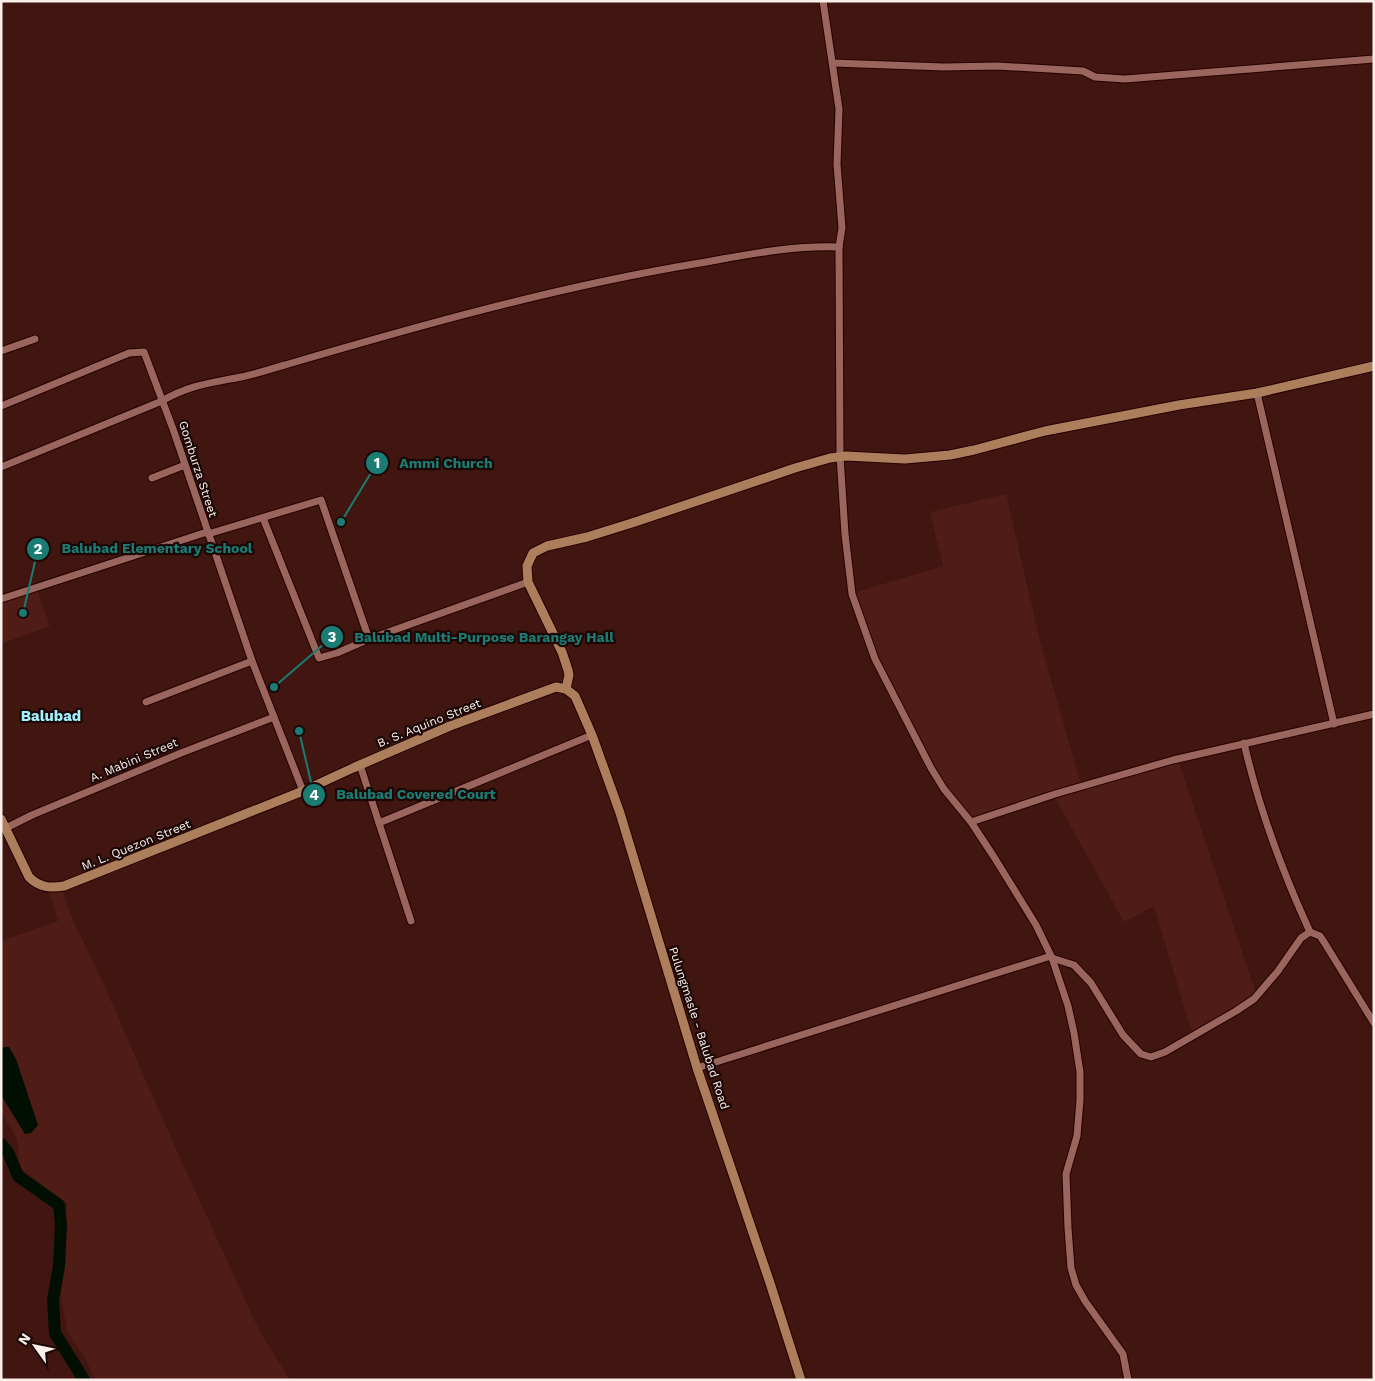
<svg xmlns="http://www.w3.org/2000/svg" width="1375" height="1381" viewBox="0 0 1375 1381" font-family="'Work Sans',sans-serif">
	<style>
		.built { fill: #501c16 }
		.water { fill: #000f02 }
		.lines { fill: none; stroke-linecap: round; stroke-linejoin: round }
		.river { stroke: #000f02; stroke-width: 12 }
		.street-casing { stroke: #250000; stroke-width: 9 }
		.secondary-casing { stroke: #250000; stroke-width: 11 }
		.street { stroke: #99655c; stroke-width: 7 }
		.secondary { stroke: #ad7e5c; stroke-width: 9 }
		.labels { text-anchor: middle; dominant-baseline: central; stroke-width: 4.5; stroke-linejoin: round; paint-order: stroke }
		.street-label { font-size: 12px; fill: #fbefec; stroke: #1b0806 }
		.quarter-label { font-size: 15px; font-weight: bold; fill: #a1f1ff; stroke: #1b0806 }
		.leader { fill: none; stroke: #1b7c74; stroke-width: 2 }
		.callout-dot { fill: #1b7c74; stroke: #1b0806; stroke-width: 2 }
		.mark-label { font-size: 15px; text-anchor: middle; font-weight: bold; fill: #fff }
		.callout-label { font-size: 14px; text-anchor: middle; font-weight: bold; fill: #1b7c74; stroke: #1b0806; stroke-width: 4.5; stroke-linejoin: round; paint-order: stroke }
	</style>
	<rect width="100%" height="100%" fill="#411510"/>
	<g class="built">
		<polygon points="1006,494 1040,641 1081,784 966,819 933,765 875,658 853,593 943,566 930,512"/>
		<polygon points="36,588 50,626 1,644 1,600"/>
		<polygon points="1178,760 1256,993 1224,1016 1194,1034 1188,1020 1154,906 1124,922 1054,796"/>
		<polygon points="62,888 71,916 101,978 175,1147 260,1332 290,1380 95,1380 85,1358 68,1333 61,1298 67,1204 20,1168 17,1139 1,1113 1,941 58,921 49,892"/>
	</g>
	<polygon class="water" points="5,1047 9,1047 16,1059 38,1125 31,1133 25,1134 1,1095 2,1048"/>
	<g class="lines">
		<polyline class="river" points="1,1144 8,1152 18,1176 59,1205 61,1225 59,1266 53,1300 55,1333 84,1380"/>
		<defs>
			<g id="street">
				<polyline points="823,1 839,109 837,164 842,228 839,247 840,456 845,534 852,594 875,659 931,768 944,789 971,822 994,857 1036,925 1052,958 1068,1006 1074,1033 1080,1072 1080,1100 1077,1136 1066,1174 1068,1228 1071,1268 1076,1285 1085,1301 1123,1354 1128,1380"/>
				<polyline points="833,63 944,67 997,66 1083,71 1095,77 1125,79 1374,59"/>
				<polyline points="1,351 35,339"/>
				<polyline points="1257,393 1334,724"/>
				<polyline points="1,406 129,353 144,352 173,429 252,661 303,791"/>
				<path d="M1 467 162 401C189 385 211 383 241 377 256 374 270 369 285 365 421 325 560 286 700 263 746 255 793 245 839 247"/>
				<polyline points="152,478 185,465"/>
				<polyline points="263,518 319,658 337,653 369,639 528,582"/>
				<polyline points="208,534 321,500 369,639"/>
				<polyline points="1,599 207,532"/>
				<polyline points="146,702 252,661"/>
				<path d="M1244 743C1259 809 1282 871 1310 932L1320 936 1324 942 1374 1023"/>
				<polyline points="360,765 411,921"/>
				<polyline points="971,822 1055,794 1173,760 1374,714"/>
				<polyline points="379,823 592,735"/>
				<polyline points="6,828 32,815 181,753 274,717"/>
				<polyline points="1052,958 1074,965 1091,983 1123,1035 1141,1054 1151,1057 1165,1052 1236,1011 1254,999 1278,971 1301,938 1310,932"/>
				<polyline points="697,1068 1051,956"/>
			</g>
			<g id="secondary">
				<polyline points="566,689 569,675 568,670 562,652 528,582 527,566 533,553 547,546 587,537 635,522 795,468 830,458 846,456 905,459 950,455 974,450 1045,431 1179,405 1257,393 1374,366"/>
				<polyline points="566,689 575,696 592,735 620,813 697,1068 770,1283 801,1380"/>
				<path d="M1 819 29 877C40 888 50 888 64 886L303 791 353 768 450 726 556 687 566 689"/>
			</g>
		</defs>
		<use href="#street" class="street-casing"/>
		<use href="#secondary" class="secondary-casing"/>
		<use href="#street" class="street"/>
		<use href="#secondary" class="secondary"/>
	</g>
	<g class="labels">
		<g class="street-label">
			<text transform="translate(198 469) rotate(72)">Gomburza Street</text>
			<text transform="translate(429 723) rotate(-22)">B. S. Aquino Street</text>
			<text transform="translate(134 760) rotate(-23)">A. Mabini Street</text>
			<text transform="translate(136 845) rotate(-22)">M. L. Quezon Street</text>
			<text transform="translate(699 1028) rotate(72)">Pulungmasle - Balubad Road</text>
		</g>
		<g class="quarter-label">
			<text x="51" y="716">Balubad</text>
		</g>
	</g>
	<path class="leader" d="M341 522L377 463M23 613L38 549M274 687L332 637M299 731L314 795"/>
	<g class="callout-dot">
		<circle cx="341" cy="522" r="5"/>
		<circle cx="23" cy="613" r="5"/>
		<circle cx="274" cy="687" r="5"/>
		<circle cx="299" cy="731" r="5"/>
		<circle cx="377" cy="463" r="12"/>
		<circle cx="38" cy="549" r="12"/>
		<circle cx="332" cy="637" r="12"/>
		<circle cx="314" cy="795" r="12"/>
	</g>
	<g class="mark-label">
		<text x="377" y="468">1</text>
		<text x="38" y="554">2</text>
		<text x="332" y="642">3</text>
		<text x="314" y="800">4</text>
	</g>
	<g class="callout-label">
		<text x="446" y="468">Ammi Church</text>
		<text x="157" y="553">Balubad Elementary School</text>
		<text x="484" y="642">Balubad Multi-Purpose Barangay Hall</text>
		<text x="416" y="799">Balubad Covered Court</text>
	</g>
	<rect width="1375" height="1381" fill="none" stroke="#fbefec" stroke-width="5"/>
	<g transform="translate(35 1346) rotate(303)" stroke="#1b0806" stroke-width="4" paint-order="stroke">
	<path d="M0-4L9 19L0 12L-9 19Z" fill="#fbefec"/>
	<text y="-8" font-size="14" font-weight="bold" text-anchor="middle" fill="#fbefec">N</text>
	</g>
</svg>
